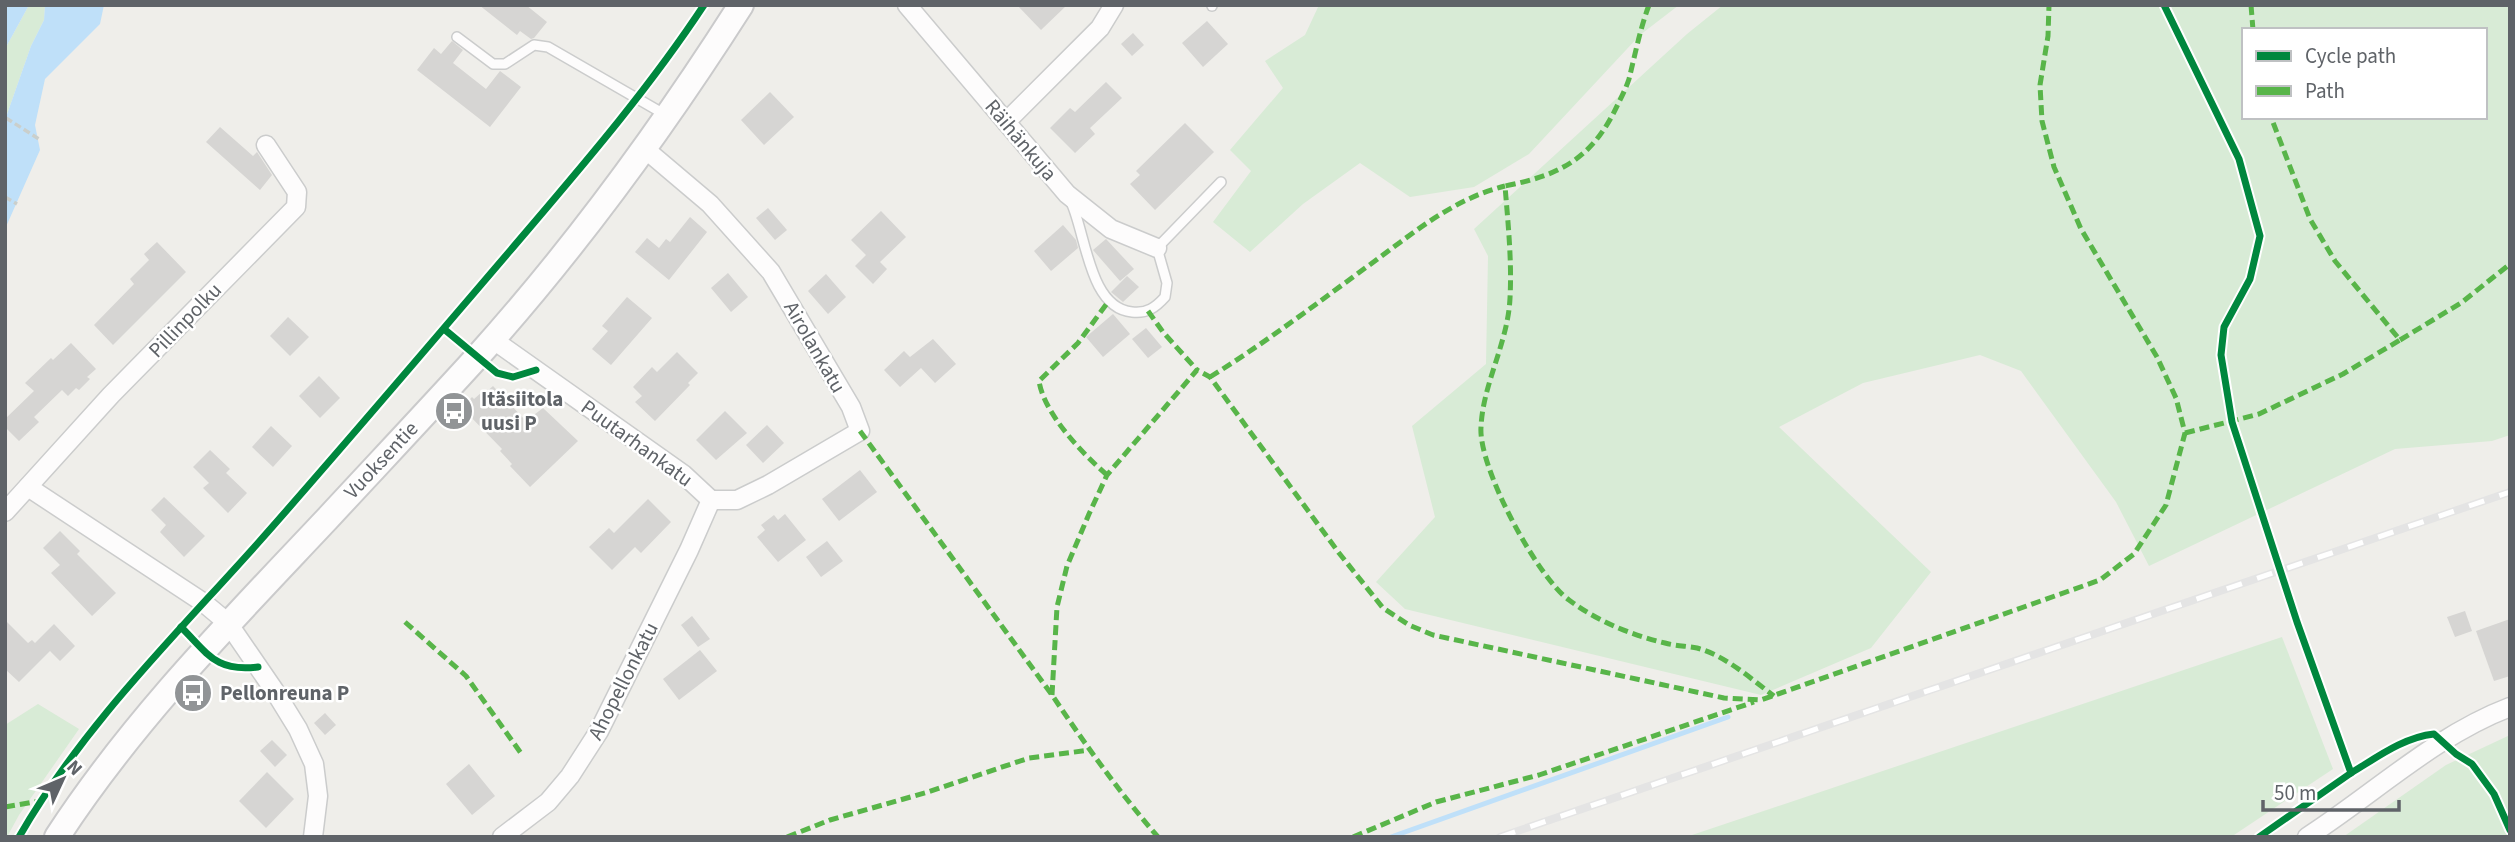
<svg xmlns="http://www.w3.org/2000/svg" width="2515" height="842" viewBox="0 0 2515 842" font-family="'Source Sans 3',sans-serif">
	<style>
		.green { fill: #d8ebd6; fill-rule: evenodd }
		.water { fill: #bfe0f9 }
		.lines { fill: none; stroke-linecap: round; stroke-linejoin: round }
		.stream { stroke: #bfe0f9; stroke-width: 5 }
		.building { fill: #d6d5d3 }
		.lane-casing { stroke: #cbcccc; stroke-width: 12 }
		.street-casing { stroke: #cbcccc; stroke-width: 21 }
		.secondary-casing { stroke: #cacacb; stroke-width: 28 }
		.path { stroke: #cacfcc; stroke-width: 3.5; stroke-dasharray: 7 3.5; stroke-linecap: butt }
		.lane { stroke: #fdfcfc; stroke-width: 9 }
		.street { stroke: #fdfcfc; stroke-width: 18 }
		.secondary { stroke: #fdfcfc; stroke-width: 24 }
		.rail-casing { stroke: #e4e4e4; stroke-width: 8 }
		.rail { stroke: #fff; stroke-width: 5; stroke-dasharray: 16; stroke-linecap: butt }
		.quiet { stroke: #58b549; stroke-width: 5; stroke-dasharray: 10 5; stroke-linecap: butt }
		.cycleway-casing { stroke: #fff; stroke-width: 11 }
		.cycleway { stroke: #00873e; stroke-width: 7 }
		.labels { text-anchor: middle; dominant-baseline: central; stroke-width: 5; stroke-linejoin: round; paint-order: stroke }
		.street-label { font-size: 21px; fill: #5f6368; stroke: #fff }
		.poi-label { font-size: 21px; font-weight: bold; fill: #5f6368; stroke: #fff; text-anchor: start }
	</style>
	<rect width="100%" height="100%" fill="#efeeea"/>
	<g class="green">
		<polygon points="29,5 45,5 44,20 31,46 5,120 5,49"/>
		<polygon points="1319,5 1679,5 1640,35 1529,154 1474,187 1410,197 1360,163 1303,204 1250,252 1213,222 1251,171 1230,150 1283,88 1265,61 1305,35"/>
		<path d="M1723 5H2510V435L2492 441 2395 449 2149 566 2116 502 2021 371 1980 355 1863 383 1779 427 1931 572 1871 648 1761 695 1405 609 1376 582 1435 517 1412 426 1486 364 1488 256 1474 229 1687 34ZM2244 30H2485V117H2244Z"/>
		<polygon points="2282,637 2333,769 2231,837 1686,837"/>
		<polygon points="38,704 79,729 19,815 7,837 5,837 5,725"/>
		<polygon points="2510,735 2510,837 2343,837 2446,765"/>
	</g>
	<g class="water">
		<polygon points="5,5 29,5 5,49"/>
		<polygon points="45,5 104,5 100,24 45,79 35,125 40,150 5,229 5,120 31,46 44,20"/>
	</g>
	<g class="lines">
		<polyline class="stream" points="1391,837 1728,717"/>
	</g>
	<g class="building">
		<polygon points="479,5 526,5 547,22 534,38 531,39 520,31 517,35"/>
		<polygon points="1017,5 1067,5 1041,30"/>
		<polygon points="1207,21 1228,44 1203,67 1182,43"/>
		<polygon points="1133,33 1144,45 1132,56 1121,44"/>
		<polygon points="452,41 463,50 453,63 486,89 500,71 521,87 490,127 417,70 434,48 441,54"/>
		<polygon points="1106,82 1122,98 1090,128 1095,134 1075,153 1050,128 1070,108 1075,112"/>
		<polygon points="770,92 794,117 764,145 741,120"/>
		<polygon points="1185,123 1214,152 1155,210 1130,184 1140,175 1136,171"/>
		<polygon points="220,127 253,156 257,152 272,175 260,190 206,142"/>
		<polygon points="768,208 787,230 775,240 756,218"/>
		<polygon points="881,211 906,237 880,262 887,269 873,284 855,266 866,255 851,240"/>
		<polygon points="690,217 707,232 669,280 635,252 647,238 659,248 666,239 670,242"/>
		<polygon points="1063,225 1076,240 1078,248 1051,271 1034,251"/>
		<polygon points="1106,239 1134,269 1120,281 1093,250"/>
		<polygon points="157,242 186,272 113,345 94,325 134,284 130,279 149,260 144,254"/>
		<polygon points="728,273 748,297 731,312 711,288"/>
		<polygon points="826,274 846,297 828,314 808,291"/>
		<polygon points="1127,276 1139,287 1123,302 1111,292"/>
		<polygon points="627,297 652,318 611,365 592,349 608,331 602,326"/>
		<polygon points="1113,314 1130,334 1103,357 1086,337"/>
		<polygon points="288,317 309,337 290,356 270,336"/>
		<polygon points="1146,328 1162,347 1148,358 1132,339"/>
		<polygon points="933,339 956,364 935,383 921,368 900,387 884,370 904,351 910,357"/>
		<polygon points="71,343 96,369 87,377 90,379 79,390 76,388 68,396 62,390 34,417 39,422 19,441 5,427 5,419 34,391 25,383 51,358 53,360"/>
		<polygon points="677,352 698,373 688,383 690,385 655,421 635,402 642,396 633,387 652,367 657,372"/>
		<polygon points="319,376 340,398 320,418 299,396"/>
		<polygon points="493,386 526,421 543,408 578,441 530,487 510,466 512,464 500,451 502,449 462,408 472,397 474,399 482,392 484,394"/>
		<polygon points="725,411 747,433 716,460 696,440"/>
		<polygon points="767,425 784,443 763,463 746,445"/>
		<polygon points="271,426 292,446 273,467 252,447"/>
		<polygon points="210,450 230,469 226,473 247,493 228,513 203,488 209,483 193,467"/>
		<polygon points="860,470 877,492 839,521 822,499"/>
		<polygon points="164,497 205,536 184,557 160,532 166,525 151,510"/>
		<polygon points="648,499 671,522 641,553 635,547 612,570 589,547 609,528 614,533"/>
		<polygon points="785,514 806,540 778,562 757,537 765,530 761,525 774,515 778,520"/>
		<polygon points="60,531 80,551 77,554 116,593 92,616 51,573 60,565 43,548"/>
		<polygon points="827,541 843,561 821,577 806,557"/>
		<polygon points="2465,611 2472,631 2455,637 2447,617"/>
		<polygon points="692,616 710,639 698,647 681,625"/>
		<polygon points="2510,619 2510,676 2494,681 2476,631"/>
		<polygon points="5,620 28,643 32,640 35,643 54,624 75,646 60,661 50,651 19,682 5,669"/>
		<polygon points="700,650 717,671 679,700 663,679"/>
		<polygon points="325,713 336,725 325,735 314,723"/>
		<polygon points="272,740 287,755 275,767 260,751"/>
		<polygon points="469,764 495,796 472,815 446,784"/>
		<polygon points="267,772 294,799 266,828 239,801"/>
	</g>
	<g class="lines">
		<defs>
			<g id="lane">
				<polyline points="1212,5 1212,6"/>
				<polyline points="457,37 493,64 505,64 534,45 548,47 664,114"/>
				<path d="M1071 202C1086 234 1089 308 1132 312 1147 314 1156 307 1165 297L1167 283 1157 248 1221 182"/>
			</g>
			<g id="street">
				<polyline points="907,5 1067,194 1111,229 1157,248"/>
				<polyline points="1006,122 1100,28 1114,5"/>
				<polyline points="645,149 710,204 771,272 851,407 860,431 768,485 737,500 711,500"/>
				<polyline points="492,339 683,474 711,500"/>
				<polyline points="28,487 204,603 228,623 274,690 298,729 314,764 318,796 313,837"/>
				<polyline points="5,512 111,395 296,207 297,192 266,145"/>
				<polyline points="502,837 548,802 570,776 599,731 689,550 711,500"/>
				<path d="M2307 837C2374 794 2434 736 2510 707"/>
			</g>
			<path id="secondary" d="M57 837C133 720 232 620 327 519 377 465 428 411 478 356 576 247 662 129 741 5"/>
		</defs>
		<use href="#lane" class="lane-casing"/>
		<use href="#street" class="street-casing"/>
		<use href="#secondary" class="secondary-casing"/>
		<g class="path">
			<polyline points="6,118 39,139"/>
			<polyline points="5,197 17,204"/>
		</g>
		<use href="#lane" class="lane"/>
		<use href="#street" class="street"/>
		<use href="#secondary" class="secondary"/>
		<defs>
			<polyline id="rail" points="1500,837 2510,492"/>
		</defs>
		<use href="#rail" class="rail-casing"/>
		<use href="#rail" class="rail"/>
		<g class="quiet">
			<path d="M1649 5C1640 29 1635 55 1629 79 1626 88 1622 96 1618 104 1593 158 1561 175 1505 186 1508 223 1512 261 1510 298 1508 343 1483 383 1481 427 1478 467 1537 577 1569 600 1597 621 1631 635 1665 643 1676 646 1687 646 1697 648 1726 656 1750 678 1774 696"/>
			<polyline points="2251,5 2253,30"/>
			<polyline points="1148,311 1163,332 1197,370"/>
			<polyline points="2400,340 2461,303 2510,264"/>
			<path d="M1210 377C1265 343 1316 304 1368 266 1411 235 1452 199 1505 186"/>
			<path d="M860 431 1052 695C1085 744 1119 792 1158 837"/>
			<polyline points="2185,433 2259,414 2343,374 2400,340 2335,261 2310,219 2271,117"/>
			<path d="M1107 475C1083 454 1044 414 1039 381L1078 343 1108 302"/>
			<polyline points="405,622 466,676 523,756"/>
			<polyline points="1052,695 1057,607 1067,566 1089,514 1107,475 1197,370 1210,377 1339,553 1383,608 1409,625 1433,635 1724,698 1761,700 2100,580 2134,554 2166,505 2185,433 2176,398 2157,357 2081,229 2054,167 2042,121 2040,85 2048,36 2049,5"/>
			<polyline points="5,807 40,801"/>
			<polyline points="787,837 830,820 928,792 1029,758 1090,750"/>
			<polyline points="1353,837 1436,802 1539,775 1754,702"/>
		</g>
		<defs>
			<g id="cycleway">
				<polyline points="2164,5 2239,159 2260,236 2250,279 2224,327 2221,355 2232,422 2297,622 2351,773 2259,837"/>
				<polyline points="444,329 497,373 513,377 536,370"/>
				<path d="M181 627C209 655 216 672 258 667"/>
				<path d="M2351 773C2376 758 2404 737 2434 734L2456 754 2472 764 2494 794 2510 830"/>
				<path d="M19 837C82 727 174 637 258 543 343 447 426 349 509 252 577 172 646 93 704 5"/>
			</g>
		</defs>
		<use href="#cycleway" class="cycleway-casing"/>
		<use href="#cycleway" class="cycleway"/>
	</g>
	<defs>
		<symbol id="bus-disc" viewBox="-11 -11 22 22"><circle r="9.5" fill="#919496" stroke="#fff"/><path d="M-5-6H5V4H4V6H2V4H-2V6H-4V4H-5ZM-3.5-4V0h7V-4ZM-3.5 1.2v1.5H-2V1.2ZM2 1.2v1.5H3.5V1.2Z" fill="#fff"/></symbol>
	</defs>
	<g fill-rule="evenodd">
		<use href="#bus-disc" x="432" y="389" width="44" height="44"/>
		<use href="#bus-disc" x="171" y="671" width="44" height="44"/>
	</g>
	<g class="labels">
		<g class="street-label">
			<text transform="translate(1021 140) rotate(50)">Räihänkuja</text>
			<text transform="translate(185 320) rotate(-46)">Pillinpolku</text>
			<text transform="translate(815 347) rotate(60)">Airolankatu</text>
			<text transform="translate(637 443) rotate(36)">Puutarhankatu</text>
			<text transform="translate(381 460) rotate(-47)">Vuoksentie</text>
			<text transform="translate(623 681) rotate(-63)">Ahopellonkatu</text>
		</g>
		<g class="poi-label">
			<text x="481" y="399">Itäsiitola<tspan x="481" dy="24">uusi P</tspan></text>
			<text x="220" y="693">Pellonreuna P</text>
		</g>
	</g>
	<rect width="2515" height="842" fill="none" stroke="#5f6368" stroke-width="14"/>
	<rect x="2242" y="28" width="245" height="91" fill="#ffffff" stroke="#bfc1c3" stroke-width="2"/>
	<rect x="2256" y="51" width="35" height="10" fill="#00873e" stroke="#bfc1c3" stroke-width="2"/>
	<text x="2305" y="63" font-size="21" fill="#5f6368">Cycle path</text>
	<rect x="2256" y="86" width="35" height="10" fill="#58b549" stroke="#bfc1c3" stroke-width="2"/>
	<text x="2305" y="98" font-size="21" fill="#5f6368">Path</text>
	<g transform="translate(63 779) rotate(46)" stroke="#ffffff" stroke-width="5" paint-order="stroke">
	<path d="M0-5L12 26L0 18L-12 26Z" fill="#5f6368"/>
	<text y="-10" font-size="19" font-weight="bold" text-anchor="middle" fill="#5f6368">N</text>
	</g>
	<path d="M2263 800v10h136v-10" fill="none" stroke="#5f6368" stroke-width="3.5"/>
	<text x="2274" y="800" font-size="21" fill="#5f6368" stroke="#ffffff" stroke-width="5" paint-order="stroke">50 m</text>
</svg>
